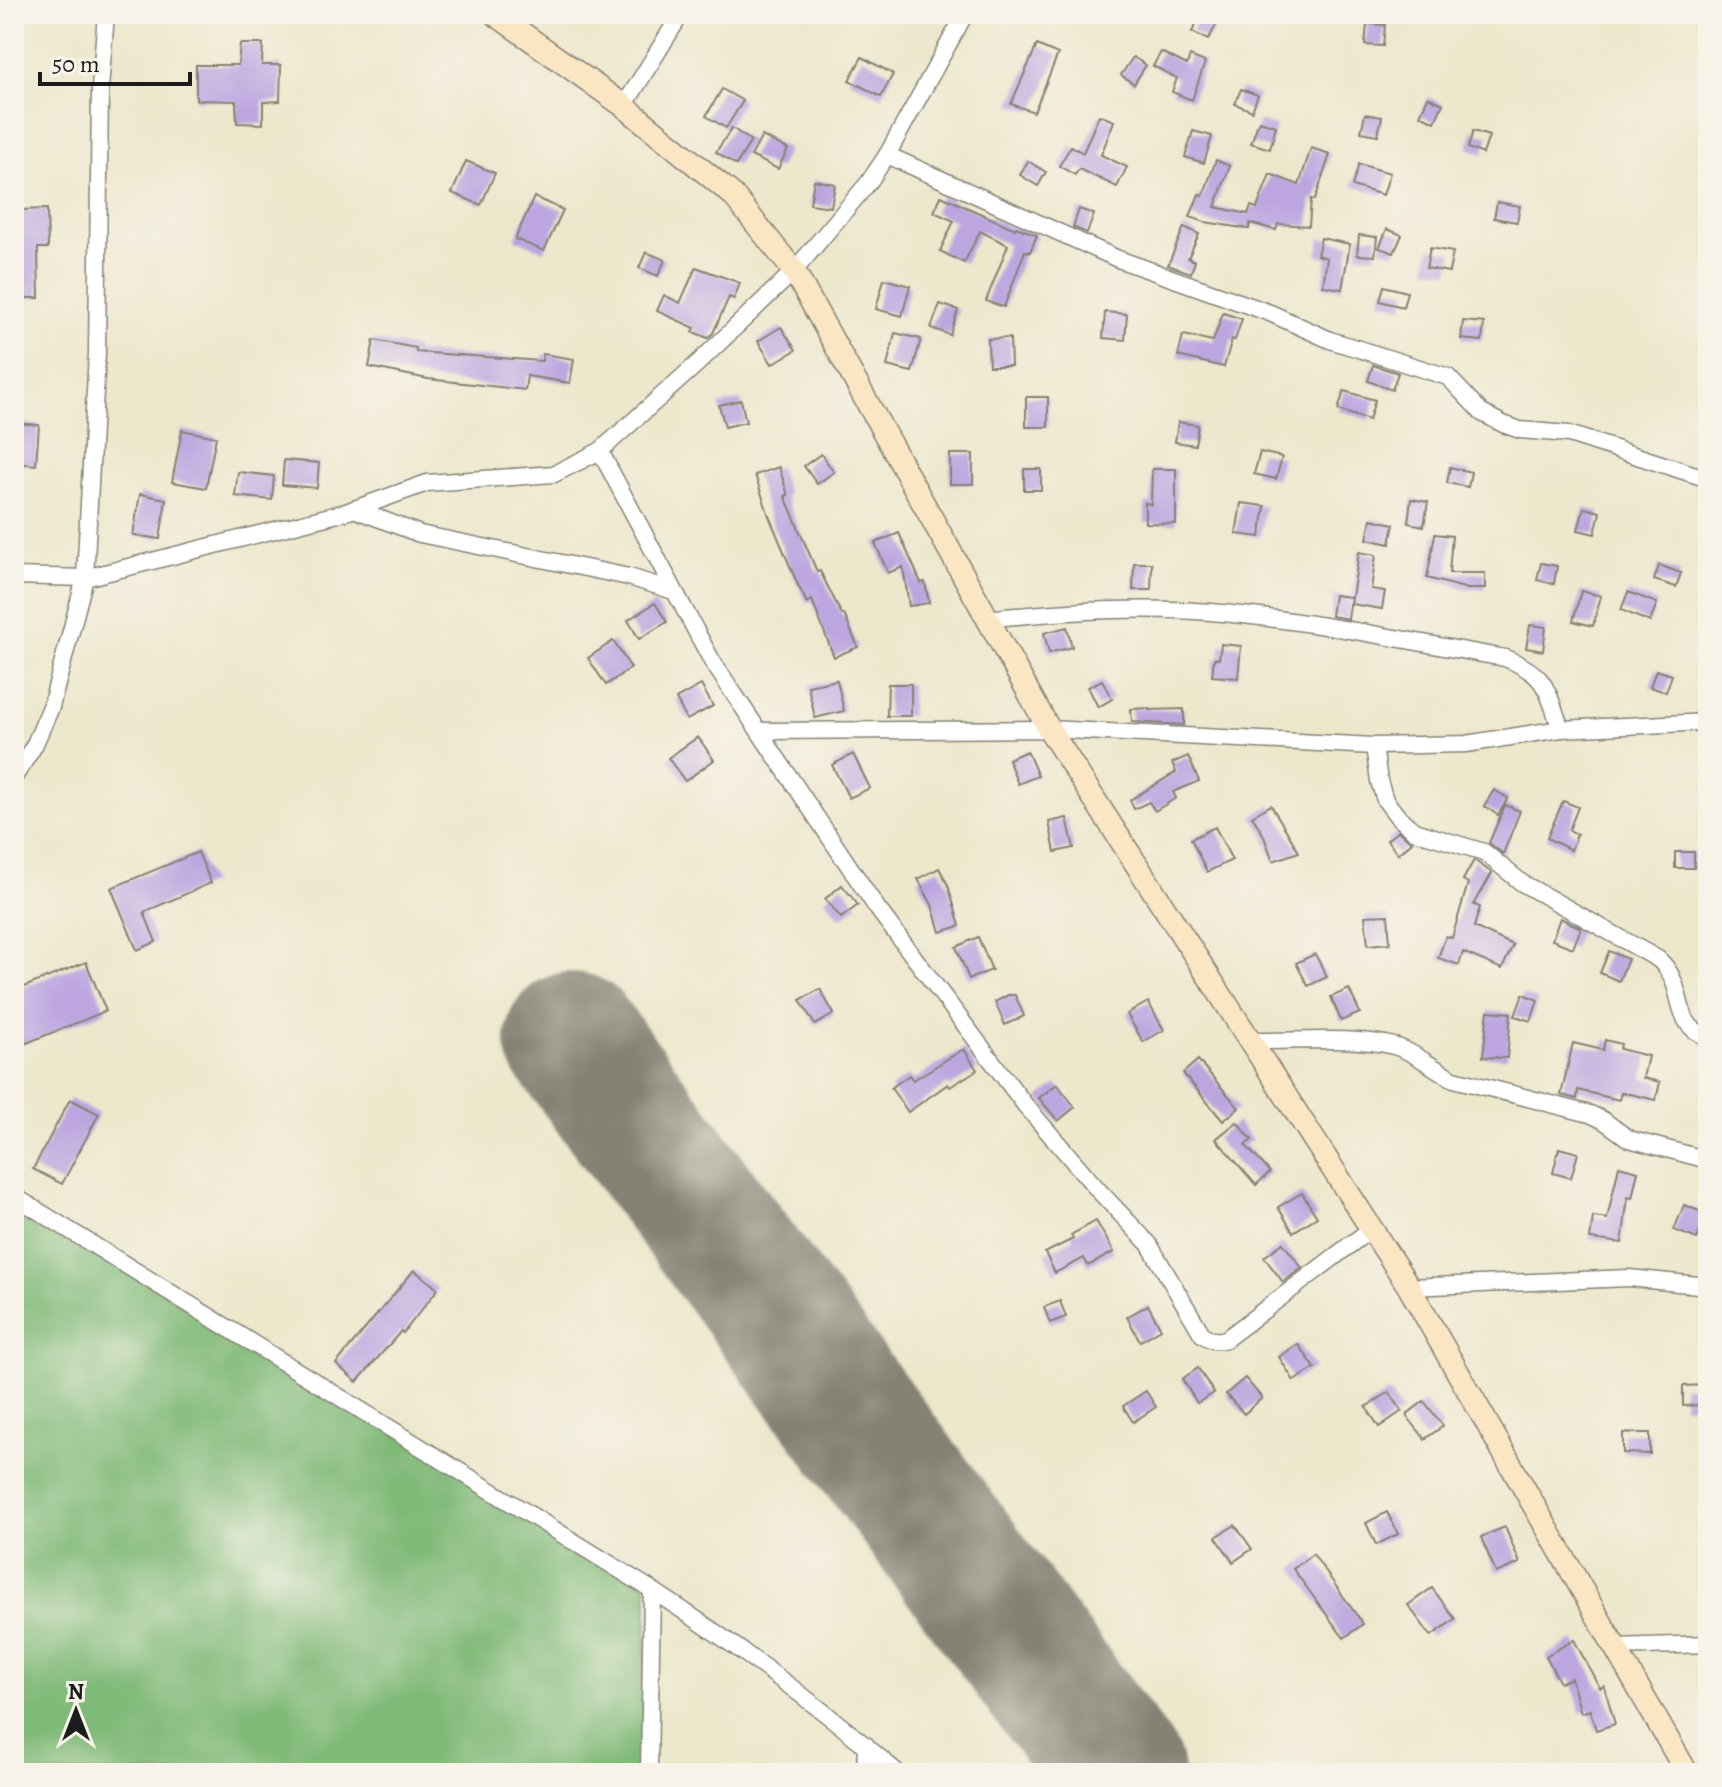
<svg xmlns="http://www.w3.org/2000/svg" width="1722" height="1787" viewBox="0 0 1722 1787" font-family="Alegreya,serif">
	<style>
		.forest { fill: #80ba78; stroke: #4e6b4a; stroke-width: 2 }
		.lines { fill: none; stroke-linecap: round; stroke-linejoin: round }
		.runway { stroke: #848274; stroke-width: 134 }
		.building { fill: #bda6e0 }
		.street-casing { stroke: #848274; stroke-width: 19 }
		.secondary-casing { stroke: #848274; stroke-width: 25 }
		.street { stroke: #fff; stroke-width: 16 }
		.secondary { stroke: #fbe6c4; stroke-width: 22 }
	</style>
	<rect width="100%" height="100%" fill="#f7f3e8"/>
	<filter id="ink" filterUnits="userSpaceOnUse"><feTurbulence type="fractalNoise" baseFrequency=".0125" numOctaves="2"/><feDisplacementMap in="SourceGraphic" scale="16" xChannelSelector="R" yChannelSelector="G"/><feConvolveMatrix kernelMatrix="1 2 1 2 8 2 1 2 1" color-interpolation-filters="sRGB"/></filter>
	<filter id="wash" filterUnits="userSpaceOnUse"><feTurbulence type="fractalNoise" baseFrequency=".006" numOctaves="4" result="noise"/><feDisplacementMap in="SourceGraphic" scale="32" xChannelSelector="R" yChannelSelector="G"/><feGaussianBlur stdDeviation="1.8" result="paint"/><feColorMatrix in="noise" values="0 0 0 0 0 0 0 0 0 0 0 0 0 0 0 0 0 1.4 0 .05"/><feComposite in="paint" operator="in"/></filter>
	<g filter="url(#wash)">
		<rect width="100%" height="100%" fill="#ede7cc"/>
		<polygon class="forest" points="14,1201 647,1587 645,1773 14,1773"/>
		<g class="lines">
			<polyline class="runway" points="572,1039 1117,1773"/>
		</g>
		<g id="blocks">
			<g class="building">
				<polygon points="1201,14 1208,14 1219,20 1208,40 1192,32"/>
				<polygon points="1367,24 1385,25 1383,46 1365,45"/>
				<polygon points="240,44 263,44 262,65 281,65 280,101 263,102 263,124 237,123 236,101 196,100 196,65 238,65"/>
				<polygon points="1037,45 1058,54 1034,112 1011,104"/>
				<polygon points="1161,52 1187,65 1190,56 1205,62 1192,100 1172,92 1177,78 1153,66"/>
				<polygon points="862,57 893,74 881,97 849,80"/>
				<polygon points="1133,57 1146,65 1134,84 1121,75"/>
				<polygon points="722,89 743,101 726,128 706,116"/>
				<polygon points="1241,89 1258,95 1252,111 1235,104"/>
				<polygon points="1428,97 1443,104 1435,122 1420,115"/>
				<polygon points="1365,114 1382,117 1378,135 1361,132"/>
				<polygon points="1099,115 1114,121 1101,155 1127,167 1117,187 1079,169 1075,175 1059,166 1071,146 1083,153"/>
				<polygon points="1259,121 1276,126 1270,149 1251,143"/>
				<polygon points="732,128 751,141 736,165 716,152"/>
				<polygon points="1193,131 1212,136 1204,163 1185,157"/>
				<polygon points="1473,131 1489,136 1483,154 1468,148"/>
				<polygon points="762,136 788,149 778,169 751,156"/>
				<polygon points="1311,148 1330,154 1315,200 1311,199 1309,226 1278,224 1276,230 1250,223 1249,229 1205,222 1190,217 1199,194 1203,196 1216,160 1230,166 1215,207 1248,214 1251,206 1257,208 1270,174 1299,185"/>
				<polygon points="466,161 495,173 481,205 452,193"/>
				<polygon points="1028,161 1046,172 1038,186 1020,175"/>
				<polygon points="1359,164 1390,173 1383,195 1352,186"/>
				<polygon points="814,180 835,184 831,207 810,204"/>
				<polygon points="941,196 1015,229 1016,227 1037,235 1030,252 1025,251 1004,307 986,301 1008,245 980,231 964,263 940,251 954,221 934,212"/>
				<polygon points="534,197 563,210 544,251 515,239"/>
				<polygon points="1497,202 1520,206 1517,222 1494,218"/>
				<polygon points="47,209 48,248 38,248 39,298 14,298 14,260 20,260 19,210"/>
				<polygon points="1079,209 1094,214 1087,233 1073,227"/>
				<polygon points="1184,227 1199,234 1188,258 1195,261 1191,273 1168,265"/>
				<polygon points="1387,229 1402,235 1394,253 1379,248"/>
				<polygon points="1359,235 1377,237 1375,256 1357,255"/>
				<polygon points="1321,238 1350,244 1342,289 1323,286 1327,258 1317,255"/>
				<polygon points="1430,248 1453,252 1449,272 1426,268"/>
				<polygon points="646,252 665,260 658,276 639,268"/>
				<polygon points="696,267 740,283 734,299 729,297 713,333 708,338 693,332 695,328 657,311 664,295 680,303"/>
				<polygon points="884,279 910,286 902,316 876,309"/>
				<polygon points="1384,286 1407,292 1403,307 1380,301"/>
				<polygon points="940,304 958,310 950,335 931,328"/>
				<polygon points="1105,312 1127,314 1125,340 1103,338"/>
				<polygon points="1223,313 1242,319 1235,340 1232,339 1224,367 1178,356 1183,335 1213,341"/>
				<polygon points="1463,321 1484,323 1482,341 1461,339"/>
				<polygon points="781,327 796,350 772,364 758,341"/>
				<polygon points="895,333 921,339 912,372 887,366"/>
				<polygon points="1010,338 1011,366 989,366 988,339"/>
				<polygon points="374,340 416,348 416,352 542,361 543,354 574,359 570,383 527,376 525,390 428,379 369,367"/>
				<polygon points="1373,365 1398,373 1392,390 1368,381"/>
				<polygon points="1344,391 1375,400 1369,420 1338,410"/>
				<rect x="1026" y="397" width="22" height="30"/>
				<polygon points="741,400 746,422 725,427 719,405"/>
				<polygon points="1178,422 1198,425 1195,445 1175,442"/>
				<polygon points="14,423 39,425 36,465 14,463"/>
				<polygon points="182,430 216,437 206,488 172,482"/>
				<polygon points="1260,452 1282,457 1276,479 1254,474"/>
				<polygon points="821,454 834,472 817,484 804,466"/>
				<rect x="950" y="454" width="23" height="30"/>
				<polygon points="284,460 319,463 317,488 282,485"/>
				<polygon points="779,467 788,495 785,496 817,572 820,571 842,615 844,614 858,647 834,657 812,600 807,603 797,583 769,516 755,475"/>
				<polygon points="1450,467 1471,472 1468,487 1447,483"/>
				<rect x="1024" y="469" width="17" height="21"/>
				<polygon points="1152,469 1176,469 1176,524 1145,523 1145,503 1151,504"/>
				<polygon points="238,472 274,476 272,500 235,496"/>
				<polygon points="140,494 166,499 160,539 133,535"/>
				<polygon points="1411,499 1428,502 1424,526 1408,523"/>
				<polygon points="1241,503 1265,506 1260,537 1236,534"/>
				<polygon points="1584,508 1600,512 1595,534 1578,530"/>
				<polygon points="1371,519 1394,524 1390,544 1367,539"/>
				<polygon points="899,533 921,583 925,582 929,603 909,606 903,567 888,573 875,543"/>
				<polygon points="1435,534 1452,536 1449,573 1485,573 1485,589 1468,589 1427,578"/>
				<polygon points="1359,552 1376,555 1371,589 1385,591 1382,609 1351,604"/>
				<polygon points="1134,563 1152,563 1151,590 1133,590"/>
				<polygon points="1541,563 1557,566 1554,584 1537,580"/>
				<polygon points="1659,565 1681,573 1676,587 1654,580"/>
				<polygon points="1581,591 1601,596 1593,626 1573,621"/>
				<polygon points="1628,592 1657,603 1650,622 1621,610"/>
				<polygon points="1334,595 1351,597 1348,619 1331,616"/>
				<polygon points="655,603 667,622 639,639 628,620"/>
				<polygon points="1530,625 1546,627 1543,651 1526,648"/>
				<polygon points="1067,627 1072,647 1049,653 1044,633"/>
				<polygon points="613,641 631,668 606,685 588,658"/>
				<polygon points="1221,644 1241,646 1238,678 1212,676 1214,658 1219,659"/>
				<polygon points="1656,670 1672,675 1666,692 1650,687"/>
				<polygon points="837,680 844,711 815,718 808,686"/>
				<polygon points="1102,680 1112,699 1098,707 1088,687"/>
				<polygon points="888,684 911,684 911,716 887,716"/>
				<polygon points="701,685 713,706 687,720 676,699"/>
				<polygon points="1149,708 1149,710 1184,709 1184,725 1132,722 1131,709"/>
				<polygon points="698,737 714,760 685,781 668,758"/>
				<polygon points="1027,751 1038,776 1018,784 1008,759"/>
				<polygon points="853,754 870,788 849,798 832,765"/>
				<polygon points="1188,756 1199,781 1173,792 1176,798 1155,811 1149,802 1134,809 1130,800 1176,772 1172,763"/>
				<polygon points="1494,790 1508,798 1498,815 1484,806"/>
				<polygon points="1563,801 1578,807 1569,830 1577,834 1571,850 1547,838"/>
				<polygon points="1271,805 1299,852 1273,861 1263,834 1252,816"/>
				<polygon points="1505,805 1520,811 1503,854 1489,843"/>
				<polygon points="1067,818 1074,848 1055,852 1049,822"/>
				<polygon points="1215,827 1232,860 1207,872 1191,839"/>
				<polygon points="1398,831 1412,842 1398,854 1387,840"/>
				<polygon points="198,852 211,883 144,912 156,942 137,950 111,888"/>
				<rect x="1675" y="852" width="19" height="16"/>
				<polygon points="1474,860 1492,873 1474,905 1480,907 1474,927 1513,945 1502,969 1463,952 1459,965 1438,958 1446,936 1452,938 1468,883 1463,880"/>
				<polygon points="939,868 948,885 960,926 940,932 932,905 918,879"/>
				<polygon points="842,885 858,905 841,918 825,899"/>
				<polygon points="1388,915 1390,943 1368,945 1365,916"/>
				<polygon points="1560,918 1581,928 1573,948 1552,940"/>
				<polygon points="978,937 992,970 969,979 956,947"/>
				<polygon points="1609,951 1628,959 1619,981 1600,973"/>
				<polygon points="1315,954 1327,977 1308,986 1296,963"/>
				<polygon points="86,962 106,1011 14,1048 14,991"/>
				<polygon points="820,989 834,1014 815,1025 800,1000"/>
				<polygon points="1349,989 1360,1013 1341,1021 1331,997"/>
				<polygon points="1523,994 1538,1000 1531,1021 1515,1016"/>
				<polygon points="1008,995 1015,995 1024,1016 1005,1025 995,1002"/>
				<polygon points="1148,1002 1164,1030 1143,1042 1127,1014"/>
				<polygon points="1488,1011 1511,1013 1507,1058 1483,1057"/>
				<polygon points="1605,1040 1621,1044 1620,1049 1648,1056 1643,1078 1660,1082 1656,1100 1621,1092 1619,1100 1578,1090 1577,1099 1561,1095 1573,1043 1603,1050"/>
				<polygon points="964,1049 977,1070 950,1087 948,1084 908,1112 891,1088 909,1075 913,1080"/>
				<polygon points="1198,1060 1239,1108 1223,1121 1183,1073"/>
				<polygon points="1057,1084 1075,1107 1058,1121 1039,1098"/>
				<polygon points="70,1099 99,1114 62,1184 33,1169"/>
				<polygon points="1237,1122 1252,1140 1245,1145 1270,1172 1256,1185 1216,1139"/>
				<polygon points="1559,1148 1578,1153 1571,1178 1553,1173"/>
				<polygon points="1619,1166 1638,1171 1632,1198 1628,1197 1622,1243 1590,1239 1593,1217 1607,1219"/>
				<polygon points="1302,1193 1317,1217 1293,1232 1278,1207"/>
				<polygon points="1684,1205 1707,1214 1697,1239 1674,1230"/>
				<polygon points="1096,1221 1114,1252 1088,1266 1084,1258 1055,1273 1045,1253 1073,1239 1071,1235"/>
				<polygon points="1283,1243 1302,1268 1283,1282 1264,1257"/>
				<polygon points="414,1270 438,1289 403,1333 401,1331 357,1382 336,1364"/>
				<polygon points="1060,1301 1066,1317 1050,1323 1044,1307"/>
				<polygon points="1148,1305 1161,1329 1140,1341 1127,1317"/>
				<polygon points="1298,1344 1315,1368 1294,1381 1279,1357"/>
				<polygon points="1198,1368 1214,1393 1197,1403 1182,1379"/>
				<polygon points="1245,1378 1262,1398 1244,1414 1226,1394"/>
				<polygon points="1707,1385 1708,1405 1683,1406 1683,1386"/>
				<polygon points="1146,1391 1156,1407 1133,1422 1123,1406"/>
				<polygon points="1389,1392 1402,1411 1379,1427 1366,1407"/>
				<polygon points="1424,1401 1443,1426 1425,1439 1406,1415"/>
				<polygon points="1623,1433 1650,1433 1650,1454 1623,1453"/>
				<polygon points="1387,1512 1398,1534 1376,1545 1366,1523"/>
				<polygon points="1235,1525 1252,1549 1233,1562 1216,1537"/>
				<polygon points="1505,1527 1520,1563 1496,1573 1481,1537"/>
				<polygon points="1313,1554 1363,1624 1344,1638 1293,1569"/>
				<polygon points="1432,1588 1455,1619 1431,1636 1408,1605"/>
				<polygon points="1574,1640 1600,1688 1604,1686 1615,1724 1596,1730 1590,1710 1581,1713 1571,1678 1560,1683 1546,1656"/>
			</g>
		</g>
	</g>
	<g filter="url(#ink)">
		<use href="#blocks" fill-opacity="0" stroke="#848274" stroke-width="2"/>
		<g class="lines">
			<defs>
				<g id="street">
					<polyline points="624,106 681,14"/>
					<polyline points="887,155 1118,259 1270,313 1330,340 1448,377 1482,413 1503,424 1520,430 1569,434 1708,479"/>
					<path d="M600 451 712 661 877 908 1025 1105 1099 1191 1149 1244 1202 1334C1210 1340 1216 1342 1226 1339L1371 1229"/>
					<polyline points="354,509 420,534 629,577 674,591"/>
					<polyline points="14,576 85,578 346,512 427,483 554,474 600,451 698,363 794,271 869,182 887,155 965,14"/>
					<path d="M987 619C1061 611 1138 606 1211 612 1310 620 1408 641 1505 658 1548 675 1546 689 1561 729"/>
					<polyline points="760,731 1049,729 1374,746 1466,744 1561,729 1708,722"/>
					<path d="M1374 746 1379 781 1385 800 1398 817 1414 831 1484 852 1522 883 1658 959C1689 986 1669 1025 1708 1037"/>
					<polyline points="14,777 34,746 51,707 85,578 97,353 100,89 106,14"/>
					<path d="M1250 1041C1290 1042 1366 1035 1400 1048 1419 1055 1435 1070 1454 1079L1590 1114 1603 1120 1629 1139 1708 1160"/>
					<path d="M14 1196 652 1590C738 1646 820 1706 898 1773"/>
					<polyline points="1409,1287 1629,1278 1708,1286"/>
					<polyline points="1615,1647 1708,1644"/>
					<polyline points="649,1773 652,1590"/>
					<polyline points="865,1773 866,1745"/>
				</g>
				<polyline id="secondary" points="495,14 624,106 733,195 794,271 1049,729 1409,1287 1687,1773"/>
			</defs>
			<use href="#street" class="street-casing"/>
			<use href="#secondary" class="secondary-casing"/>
			<use href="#street" class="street"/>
			<use href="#secondary" class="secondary"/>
		</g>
	</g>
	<rect width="1722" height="1787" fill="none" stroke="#f7f3e8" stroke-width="48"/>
	<g transform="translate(76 1711)" stroke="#f7f3e8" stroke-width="6" paint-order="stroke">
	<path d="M0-6L14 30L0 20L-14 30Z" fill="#1c1c1c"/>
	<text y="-12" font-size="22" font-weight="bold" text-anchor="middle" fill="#1c1c1c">N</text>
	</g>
	<path d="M40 72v12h150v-12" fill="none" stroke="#1c1c1c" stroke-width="4"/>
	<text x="52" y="72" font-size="24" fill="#1c1c1c" stroke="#f7f3e8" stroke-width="6" paint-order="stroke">50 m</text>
</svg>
